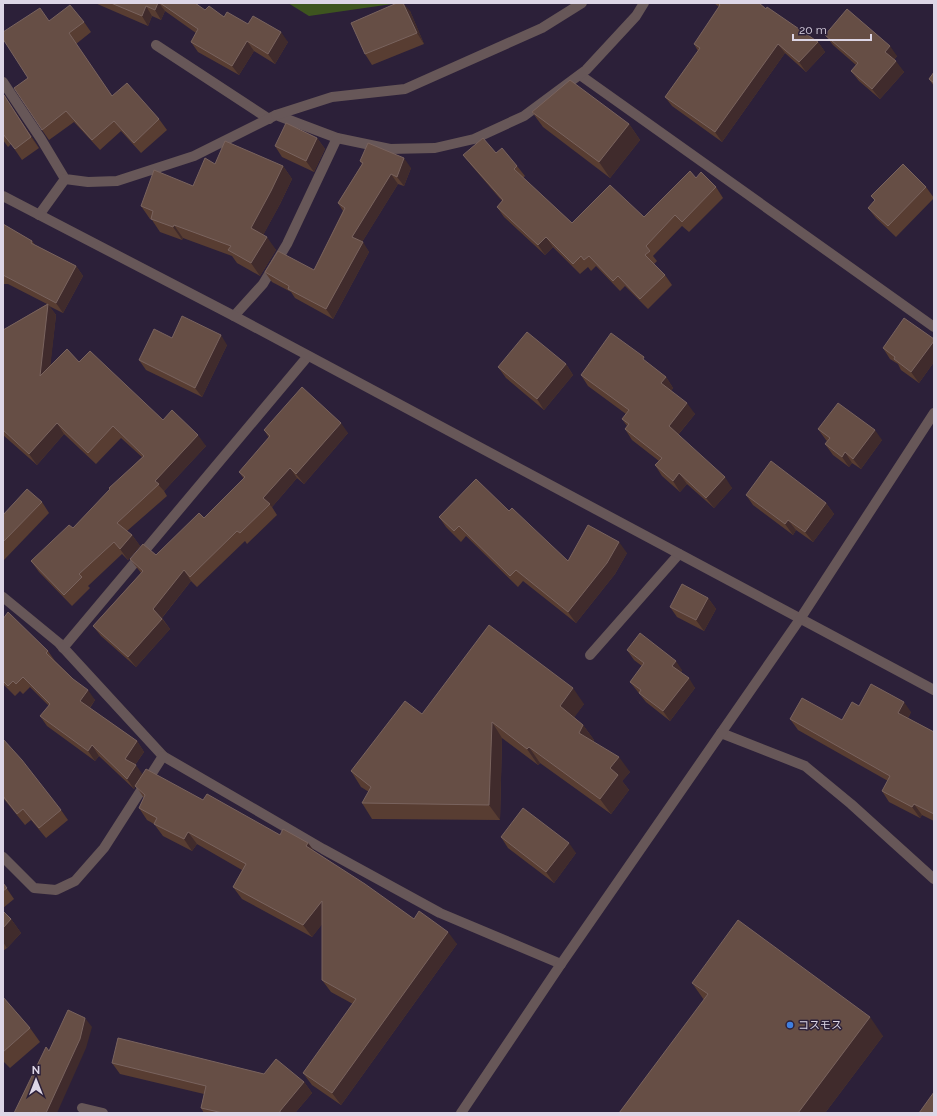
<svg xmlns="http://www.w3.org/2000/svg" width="937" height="1116" viewBox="0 0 937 1116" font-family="Raleway,'Noto Sans JP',sans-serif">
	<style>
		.green { fill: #3e551f }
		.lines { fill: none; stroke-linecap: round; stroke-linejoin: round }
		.minor { stroke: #675758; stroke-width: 10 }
		.tertiary { stroke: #675758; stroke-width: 10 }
		.wall { fill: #583d32 }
		.shaded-wall { fill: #402b2c }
		.building { fill: #664e45; stroke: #79635e }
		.shop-dot { fill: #3f7fe0; stroke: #2c2039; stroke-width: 1.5 }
		.labels { text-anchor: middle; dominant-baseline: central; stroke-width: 3; stroke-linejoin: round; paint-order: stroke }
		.poi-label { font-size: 11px; fill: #ddd6e6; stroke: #2c2039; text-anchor: start }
	</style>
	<rect width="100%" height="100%" fill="#2c2039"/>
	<polygon class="green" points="288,3 399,3 309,16"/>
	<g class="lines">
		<g class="minor">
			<polyline points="156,45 269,119"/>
			<polyline points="580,75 934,327"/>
			<polyline points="3,82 41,139 65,179 88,182 117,181 194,156 276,115 337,138 390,149 435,148 474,139 524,116 586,70 636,16 644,3"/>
			<polyline points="276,115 332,97 405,89 542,28 582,3"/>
			<polyline points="39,215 65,179"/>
			<polyline points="234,316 263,284 287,244 337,138"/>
			<polyline points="3,597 59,643 163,756 323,849 440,913 561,964"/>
			<polyline points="63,648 308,356"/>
			<polyline points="590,655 679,554"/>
			<polyline points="721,733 805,766 851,804 934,879"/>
			<polyline points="3,857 34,888 56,890 75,881 104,848 163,756"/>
			<polyline points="82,1108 103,1113"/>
		</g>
		<g class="tertiary">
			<polyline points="3,196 234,316 934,690"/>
			<polyline points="461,1113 561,964 800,619 934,413"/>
		</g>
	</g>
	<g class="wall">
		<polygon points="95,3 195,3 205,10 248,24 288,42 275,64 254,51 239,75 198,52 191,42 196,33 165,11 161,20 152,16 148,26"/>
		<polygon points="714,3 759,3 766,9 818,42 825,52 806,72 785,53 722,142 672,106 665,97 698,51 694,44 719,7"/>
		<polygon points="410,11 424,44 372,65 365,54"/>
		<polygon points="49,21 84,22 91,32 76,44 112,96 159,119 167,130 141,153 121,131 100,150 74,122 49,140 42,130 28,78"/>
		<polygon points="825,35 897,56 894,60 904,72 880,99 859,81 851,71 856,65 833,45"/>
		<polygon points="934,72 934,86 929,79"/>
		<polygon points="4,95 39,148 22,160 11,144 8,147 3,140 3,96"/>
		<polygon points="532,112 629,124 640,140 610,178 543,127"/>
		<polygon points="317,138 325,149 314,172 282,157 275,146"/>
		<polygon points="496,153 517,166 525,176 523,178 572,223 644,217 696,178 716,187 723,198 689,232 682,226 653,256 657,261 654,264 665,275 672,285 648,309 625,286 620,291 596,266 591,271 588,267 580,274 553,247 545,255 504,217 497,207 502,201 471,165 463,155"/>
		<polygon points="360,161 411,168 404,186 398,184 362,242 369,252 333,319 295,298 291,292 272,282 265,272 314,270 343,211 338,203 362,164"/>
		<polygon points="215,164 283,166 292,179 280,204 263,235 276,250 260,276 237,263 232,256 183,238 182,240 160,232 152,220 150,219 141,206 193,186"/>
		<polygon points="926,187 934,198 896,237 876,218 868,208 875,201 871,196"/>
		<polygon points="3,224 32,241 35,245 76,266 83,276 63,313 49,306 56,315 50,366 79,362 163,420 206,446 164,491 167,496 127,531 132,535 140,546 128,560 122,554 88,586 90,588 72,606 39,572 31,561 73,528 142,457 121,438 96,464 64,434 37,465 3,435 3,330 47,304 8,284 3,284"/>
		<polygon points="172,338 227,345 202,397 146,370 139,360"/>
		<polygon points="934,339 934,362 919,383 901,370 898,364 890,359 883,348"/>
		<polygon points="648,363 666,377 673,388 671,391 695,414 678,435 732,488 714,508 687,484 680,492 662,476 655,465 659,461 632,440 625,429 627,426 622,419 626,414 588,386 581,375"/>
		<polygon points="566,364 573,375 544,410 506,378 498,367"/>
		<polygon points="818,429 882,440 861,469 852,463 849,467 833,455 825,444 827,441 826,440"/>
		<polygon points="264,430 348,433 304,484 297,478 272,507 277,515 247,544 245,541 197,587 191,581 162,618 170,629 136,667 101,636 93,626 141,573 138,569 130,559 156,555 204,518 244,479 239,472 269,438"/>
		<polygon points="746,495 826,503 834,514 813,542 796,530 793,535 753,505"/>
		<polygon points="42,502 49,513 3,561 3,515"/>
		<polygon points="509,511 568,561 627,553 615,574 576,623 523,581 518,587 466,536 461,542 446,527 439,517"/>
		<polygon points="708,598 716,609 704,631 677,617 670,607"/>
		<polygon points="3,619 48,651 55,661 95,700 90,708 137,741 144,752 135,765 142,775 203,800 280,835 308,843 314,851 414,919 457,944 341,1105 312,1085 303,1073 353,1004 331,992 322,980 322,924 312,937 242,899 233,887 242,870 197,844 192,851 163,836 154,824 147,820 139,808 144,798 136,786 134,789 99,756 95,761 47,726 40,716 49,706 30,687 23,694 20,691 15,696 3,684"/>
		<polygon points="627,650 682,670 681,672 695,688 670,721 646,702 630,682 642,666 634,660"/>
		<polygon points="584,704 574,717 583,725 594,740 593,741 630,772 622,781 629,790 611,814 540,763 538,765 502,738 500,820 372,819 362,803 369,792 361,787 351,771 422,714"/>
		<polygon points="859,706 911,712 908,718 934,732 934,821 922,815 920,818 889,802 882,791 888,781 798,730 790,719 842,720"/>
		<polygon points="3,739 61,810 68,820 46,838 31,820 25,825 3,798"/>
		<polygon points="501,837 576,853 554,883 508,848"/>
		<polygon points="3,883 14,899 3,908"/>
		<polygon points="3,911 11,919 21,933 7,948 3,951"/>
		<polygon points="692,983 883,1036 825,1113 619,1113 704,1000"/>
		<polygon points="3,997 30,1028 40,1042 10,1068 3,1061"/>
		<polygon points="112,1063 264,1074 304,1082 312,1093 295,1113 204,1113 201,1108 204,1094 120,1074"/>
	</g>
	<g class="shaded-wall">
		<polygon points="158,3 159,3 165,11 161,20 155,10"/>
		<polygon points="403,3 410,11 424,44 417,33"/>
		<polygon points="146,6 152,16 148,26 142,16"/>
		<polygon points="281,32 288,42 275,64 268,54"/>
		<polygon points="247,41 254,51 239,75 232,66"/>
		<polygon points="818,42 825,52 806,72 799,62"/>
		<polygon points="778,44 785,53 722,142 715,132"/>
		<polygon points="890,46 897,56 892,62 885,52"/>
		<polygon points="896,61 904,72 880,99 872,89"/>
		<polygon points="4,95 11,106 39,148 31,137"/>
		<polygon points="629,124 640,140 610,178 599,162"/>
		<polygon points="317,138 325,149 314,172 306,161"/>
		<polygon points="404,158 411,168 404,186 397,177"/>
		<polygon points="283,166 292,179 280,204 260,241 251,228"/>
		<polygon points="391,174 398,184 359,247 352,237"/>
		<polygon points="174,225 183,238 182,240 173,227"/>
		<polygon points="267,237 276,250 260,276 251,263"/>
		<polygon points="546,237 553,247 545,255 538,245"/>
		<polygon points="363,242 369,252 333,319 326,309"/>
		<polygon points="76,266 83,276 63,313 56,303"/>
		<polygon points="48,304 56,315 48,388 40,376"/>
		<polygon points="221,335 227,345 202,397 195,388"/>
		<polygon points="934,341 934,362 919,383 911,372"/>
		<polygon points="566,364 573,375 544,410 537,399"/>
		<polygon points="666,377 673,388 669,394 661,383"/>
		<polygon points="687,403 695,414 676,437 669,426"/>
		<polygon points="57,423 64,434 37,465 29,454"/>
		<polygon points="341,423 348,433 304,484 296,474"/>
		<polygon points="875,430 882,440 861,469 853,459"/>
		<polygon points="198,435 206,446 164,491 155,481"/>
		<polygon points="845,452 852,463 849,467 842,457"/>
		<polygon points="290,468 297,478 272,507 263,498"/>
		<polygon points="679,473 687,484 680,492 673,481"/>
		<polygon points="725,477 732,488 714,508 706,498"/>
		<polygon points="826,503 834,514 813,542 805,532"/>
		<polygon points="788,520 796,530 793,535 785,524"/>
		<polygon points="132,535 140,546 128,560 120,549"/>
		<polygon points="619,542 627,553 615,574 576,623 568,612"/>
		<polygon points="184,570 191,581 160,620 153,609"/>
		<polygon points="708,598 716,609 704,631 696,620"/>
		<polygon points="162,619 170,629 136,667 128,657"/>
		<polygon points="676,661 682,670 679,675 672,666"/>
		<polygon points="689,678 695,688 670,721 663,711"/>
		<polygon points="573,688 584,704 571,722 560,706"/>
		<polygon points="88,690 95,700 87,711 80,701"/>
		<polygon points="904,702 911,712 905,724 898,713"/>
		<polygon points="492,722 502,738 500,820 489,805"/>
		<polygon points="583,725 594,740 590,748 579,733"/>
		<polygon points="137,741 144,752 132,769 125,759"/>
		<polygon points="92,745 99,756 95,761 88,751"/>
		<polygon points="529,747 540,763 538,765 527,749"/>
		<polygon points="619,757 630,772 622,781 629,790 611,814 600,799 610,768"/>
		<polygon points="136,765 143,775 134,789 127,779"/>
		<polygon points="914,804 922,815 920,818 912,807"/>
		<polygon points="188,832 197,844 192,851 184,839"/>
		<polygon points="308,843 317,855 306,846"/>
		<polygon points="569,843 576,853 554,883 546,872"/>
		<polygon points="322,901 331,913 312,937 303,925"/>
		<polygon points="11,919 21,933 7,948 3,942 3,928"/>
		<polygon points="448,932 457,944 341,1105 332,1093"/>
		<polygon points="870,1017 883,1036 825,1113 798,1113"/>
		<polygon points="85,1018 92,1027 86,1048 57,1113 46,1113"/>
		<polygon points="304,1082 312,1093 295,1113 280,1113 280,1111"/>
	</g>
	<g class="building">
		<polygon points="111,3 158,3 155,10 146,6 142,16"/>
		<polygon points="160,3 195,3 205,10 209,6 224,17 227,12 248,24 253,16 281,32 268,54 247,41 232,66 191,42 198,29"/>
		<polygon points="397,3 403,3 417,33 365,54 351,23"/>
		<polygon points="718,3 759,3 766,9 767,7 818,42 799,62 778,44 715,132 665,97 700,48 694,44 720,5"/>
		<polygon points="70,5 84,22 69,33 112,96 127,83 159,119 134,143 114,121 92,140 66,111 42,130 14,88 28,78 3,39 3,32 40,8 49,21"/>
		<polygon points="847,9 890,46 885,52 896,61 872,89 851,71 858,63 825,35"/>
		<polygon points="934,72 934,83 929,79"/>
		<polygon points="570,80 629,124 599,162 532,112"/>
		<polygon points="4,95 31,137 15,149 3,134 3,96"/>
		<polygon points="286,123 317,138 306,161 275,146"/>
		<polygon points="483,138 496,153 502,148 517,166 514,169 572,223 610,185 644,217 690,171 696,178 701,172 716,187 682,222 675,215 646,246 650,251 645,255 665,275 640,299 618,276 613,281 589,256 584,260 581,256 573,264 546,237 538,245 497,207 503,200 463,155"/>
		<polygon points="225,141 283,166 271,191 251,228 267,237 251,263 228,250 231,246 174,225 173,227 151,219 153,211 141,206 154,170 193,186 205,158 215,164"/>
		<polygon points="368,143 404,158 397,177 391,174 352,237 363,242 326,309 288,289 289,286 265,272 278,251 314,270 345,208 338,203 363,163 360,161"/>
		<polygon points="903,164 926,187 888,226 868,208 875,200 871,196"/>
		<polygon points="3,224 32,241 31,243 76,266 56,303 3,275"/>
		<polygon points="48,304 40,376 67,349 79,362 90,351 163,420 172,410 198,435 155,481 159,484 117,523 132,535 120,549 114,542 79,574 82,577 64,595 31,561 69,525 73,528 110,489 109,488 144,456 113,426 88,453 57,423 29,454 3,430 3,330"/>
		<polygon points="182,316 221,335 195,388 139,360 154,329 172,338"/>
		<polygon points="904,318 934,339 934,341 911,372 894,359 895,357 883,348"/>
		<polygon points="527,332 566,364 537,399 498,367"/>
		<polygon points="611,333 644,357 643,359 666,377 661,383 687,403 669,426 725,477 706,498 679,473 673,481 655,465 662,458 625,429 629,424 622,419 629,410 581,375"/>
		<polygon points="302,387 341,423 296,474 290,468 263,498 270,504 240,533 237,531 190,577 184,570 153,609 162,619 128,657 93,626 143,571 130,559 143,544 156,555 199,513 204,518 245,477 239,472 270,436 264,430"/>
		<polygon points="838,403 875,430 853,459 845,452 842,457 825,444 830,438 818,429"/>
		<polygon points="771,461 826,503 805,532 788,520 785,524 746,495"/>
		<polygon points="476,479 509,511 512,508 568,561 588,525 619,542 607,563 568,612 516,570 510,576 459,526 454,531 439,517"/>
		<polygon points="27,489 42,502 3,542 3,515"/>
		<polygon points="682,584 708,598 696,620 670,607"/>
		<polygon points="8,612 48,651 46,653 73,679 88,690 80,701 137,741 125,759 136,765 127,779 92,745 88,751 40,716 50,704 23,677 16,684 13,681 8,686 3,681 3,619"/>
		<polygon points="489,625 573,688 560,706 583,725 579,733 619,757 610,768 618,775 600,799 529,747 527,749 492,722 489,805 362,803 371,787 351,771 405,701 422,714"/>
		<polygon points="640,633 676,661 672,666 689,678 663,711 639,693 641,690 630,682 644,663 627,650"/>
		<polygon points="871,684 904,702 898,713 934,732 934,814 914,804 912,807 882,791 890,776 790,719 802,698 842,720 852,702 859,706"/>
		<polygon points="3,739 22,760 61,810 39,828 23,809 17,814 3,796"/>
		<polygon points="146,769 203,800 207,794 280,835 283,829 308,843 306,846 365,884 414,919 419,911 448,932 332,1093 303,1073 356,999 322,980 322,901 303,925 233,887 246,864 188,832 184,839 154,824 157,818 139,808 145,795 135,786"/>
		<polygon points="523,808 569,843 546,872 501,837"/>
		<polygon points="3,883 7,888 3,891"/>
		<polygon points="3,911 11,919 3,928"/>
		<polygon points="738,920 870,1017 798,1113 619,1113 708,994 692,983"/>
		<polygon points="3,997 30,1028 3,1052"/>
		<polygon points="68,1010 85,1018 80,1039 46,1113 39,1113 36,1112 34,1113 14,1113 46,1047 49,1051"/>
		<polygon points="118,1038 264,1074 276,1059 304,1082 280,1111 280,1113 223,1113 201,1108 206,1086 112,1063"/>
		<polygon points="934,1092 934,1113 919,1113"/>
	</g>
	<circle class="shop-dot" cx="790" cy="1025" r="4"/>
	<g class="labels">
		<g class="poi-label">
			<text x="798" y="1025">コスモス</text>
		</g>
	</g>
	<rect width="937" height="1116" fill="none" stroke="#ddd6e6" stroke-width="8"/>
	<g transform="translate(36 1080)" stroke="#2c2039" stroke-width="3" paint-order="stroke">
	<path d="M0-3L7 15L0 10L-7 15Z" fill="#ddd6e6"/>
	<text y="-6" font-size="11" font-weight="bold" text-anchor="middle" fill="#ddd6e6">N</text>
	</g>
	<path d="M793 34v6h78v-6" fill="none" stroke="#ddd6e6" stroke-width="2"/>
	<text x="799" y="34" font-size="12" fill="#ddd6e6" stroke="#2c2039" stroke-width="3" paint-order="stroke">20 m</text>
</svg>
